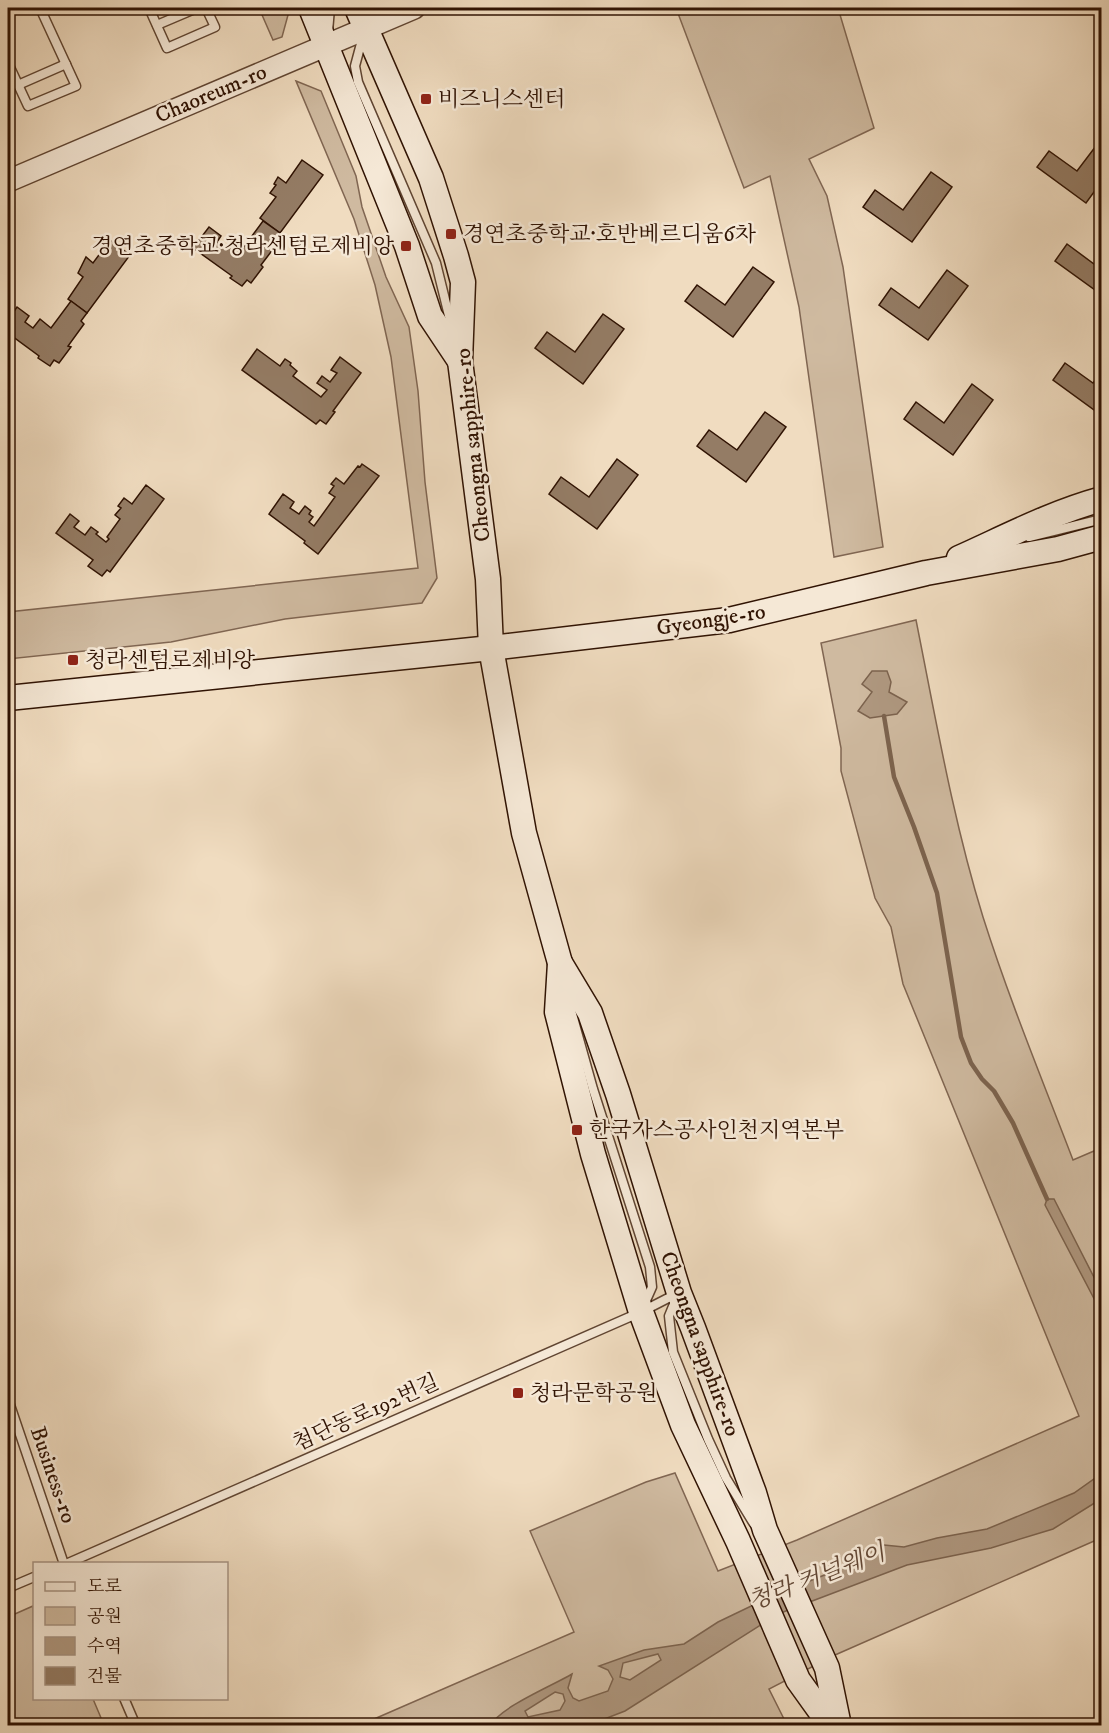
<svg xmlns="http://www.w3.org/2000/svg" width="1109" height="1733" viewBox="0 0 1109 1733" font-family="'IM FELL DW Pica','Noto Serif KR',serif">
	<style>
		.green { fill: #cfbaa0; stroke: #806652; stroke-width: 1.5 }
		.water { fill: #af9880; stroke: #7c634e; stroke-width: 1.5; fill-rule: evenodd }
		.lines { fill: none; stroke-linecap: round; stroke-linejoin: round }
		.stream { stroke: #7c634e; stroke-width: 4.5 }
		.building { fill: #947c65; stroke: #301303; stroke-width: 1.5 }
		.service-casing { stroke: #604532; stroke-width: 11 }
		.tertiary-casing { stroke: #604532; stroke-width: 24 }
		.secondary-casing { stroke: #301303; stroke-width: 27 }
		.service { stroke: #f5e8d6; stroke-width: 8 }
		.tertiary { stroke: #f5e8d6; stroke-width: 21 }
		.secondary { stroke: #f5e8d6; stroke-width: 24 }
		.poi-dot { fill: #8f2418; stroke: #f5e8d6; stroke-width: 2 }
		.labels { text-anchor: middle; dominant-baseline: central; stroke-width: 5; stroke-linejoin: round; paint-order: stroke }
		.street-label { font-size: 22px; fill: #301303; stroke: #f5e8d6 }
		.poi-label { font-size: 22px; fill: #301303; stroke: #f5e8d6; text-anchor: start }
		.water-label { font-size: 24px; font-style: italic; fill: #634835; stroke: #f5e8d6 }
	</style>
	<rect width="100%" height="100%" fill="#f0dcc0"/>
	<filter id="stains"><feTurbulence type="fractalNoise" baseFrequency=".00333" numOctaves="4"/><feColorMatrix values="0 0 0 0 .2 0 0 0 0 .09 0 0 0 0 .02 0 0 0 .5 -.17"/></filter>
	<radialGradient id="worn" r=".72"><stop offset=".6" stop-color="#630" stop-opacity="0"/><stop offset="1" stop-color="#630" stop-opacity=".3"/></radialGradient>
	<g class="green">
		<polygon points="259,8 285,8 288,15 282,37 273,40"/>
		<polygon points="676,8 838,8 874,128 809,159 827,196 843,267 883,547 834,557 799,307 770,176 744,188"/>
		<polygon points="296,81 321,91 356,176 362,207 386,277 409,327 418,391 425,482 437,578 422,603 285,619 171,642 8,659 8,612 418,568 391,357 375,285 354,219"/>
		<path d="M916 620C936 720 953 820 983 917 1009 999 1042 1079 1073 1160L1101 1148V1538L835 1655 769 1689 787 1725 358 1726 574 1632 530 1531 646 1482 675 1473 718 1571 797 1540 1079 1416 903 984 891 927 875 898 841 771V748L821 643Z"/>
		<polygon points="33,1606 34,1698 93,1699 104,1725 8,1725 8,1617"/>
	</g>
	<g class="water">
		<polygon points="872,671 887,671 891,682 889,692 907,702 897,714 870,718 858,711 872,692 862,684"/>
		<polygon points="1047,1199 1054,1199 1101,1291 1101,1312 1045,1205"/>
		<path d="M1101 1474V1499L1053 1529 991 1548 907 1565 778 1614 625 1711 589 1725 490 1726C500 1707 552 1686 572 1674L568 1688 573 1698 579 1701 608 1691 613 1679 608 1670 599 1666 644 1650 684 1644 718 1622 772 1596 837 1570 858 1552 884 1545 904 1547 937 1538 987 1529 1074 1493ZM658 1654 661 1660 630 1680 620 1677 623 1663ZM555 1692 563 1694 565 1701 560 1710 528 1717 525 1711Z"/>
	</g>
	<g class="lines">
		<polyline class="stream" points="884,716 894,777 914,827 937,893 961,1037 971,1063 982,1079 994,1091 1013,1123 1047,1199"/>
	</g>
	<g class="building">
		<polygon points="1102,138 1102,181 1086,203 1037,167 1049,151 1077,171"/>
		<polygon points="302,160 323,175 280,233 260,218 276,197 270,193 276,185 274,184 278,177 286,183"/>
		<polygon points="931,172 952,187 912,242 863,207 875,190 903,210"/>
		<polygon points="263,221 280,233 273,241 277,244 261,265 263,267 251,283 247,280 242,286 230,278 232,276 193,248 209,227 221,236 217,242 226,248 232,239 243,248"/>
		<polygon points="110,240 130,255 87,313 68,299 83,277 78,273 86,257 93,263"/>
		<polygon points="1067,244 1094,264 1102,255 1102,295 1055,261"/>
		<polygon points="753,267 774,282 733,337 685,301 697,285 725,305"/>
		<polygon points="947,270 968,286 928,340 879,305 891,288 919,308"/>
		<polygon points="71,301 87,313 81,321 84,324 68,346 71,347 59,363 54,360 50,366 38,358 39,356 8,333 8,320 17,307 29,316 25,322 33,328 40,319 51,328"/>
		<polygon points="603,314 624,329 583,384 535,348 547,332 575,352"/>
		<polygon points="257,349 280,366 285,359 291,363 290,365 297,371 293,376 321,397 327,390 317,383 322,376 330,382 337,373 331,370 340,357 361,373 333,411 335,412 326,424 320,420 316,424 242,370"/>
		<polygon points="1065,363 1093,383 1102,372 1101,415 1053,380"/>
		<polygon points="972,384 993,400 953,455 904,419 916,402 944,423"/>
		<polygon points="765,412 786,427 746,482 697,446 709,430 737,450"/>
		<polygon points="617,459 638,475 597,529 549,494 561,477 589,497"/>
		<polygon points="362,464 379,476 318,554 304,543 305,541 269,514 283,494 294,502 290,508 299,514 305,506 311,511 309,514 313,517 309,522 314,526 335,497 329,493 334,486 331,484 336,478 344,484 358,466 360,467"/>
		<polygon points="146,485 164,499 110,572 107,570 102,576 88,566 93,560 56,533 70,514 79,521 74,527 85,535 91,527 98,532 96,534 106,542 109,539 107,537 120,519 115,515 121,508 118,506 124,498 132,504"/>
	</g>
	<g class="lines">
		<defs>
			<g id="service">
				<polyline points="149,8 167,48 215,27 206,8"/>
				<polyline points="157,25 197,8"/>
				<polyline points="328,32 330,8"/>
				<polyline points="363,36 355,66 358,82 436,263 452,328"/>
				<polyline points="8,63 28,106 76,86 40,8"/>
				<polyline points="18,85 66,64"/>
				<polyline points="1029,537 1102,519"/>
				<polyline points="567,996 593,1089 650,1267 652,1287 644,1305"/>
				<polyline points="676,1299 669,1316 673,1352 708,1439 726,1478 754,1524"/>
				<polyline points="8,1399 64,1564"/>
				<polyline points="66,1564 641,1312 678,1293"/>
				<polyline points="8,1588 34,1577"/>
				<polyline points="124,1698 136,1726"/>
			</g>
			<polyline id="tertiary" points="8,181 414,8"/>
			<g id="secondary">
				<polyline points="311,8 407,246 430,316 460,361"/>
				<polyline points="357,8 431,178 456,256 463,282 460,361 488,579 491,648 524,833 560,963 557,1012 593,1154 641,1312 683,1425 738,1541 798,1680 831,1726"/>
				<path d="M959 558C1006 537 1051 513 1102 499"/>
				<polyline points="8,698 491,648 729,620 926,573 1058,549 1102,537"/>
				<polyline points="560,963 590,1013 618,1094 679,1293 693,1328 754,1493 765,1530 827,1668 839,1726"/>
			</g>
		</defs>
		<use href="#service" class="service-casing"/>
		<use href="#tertiary" class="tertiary-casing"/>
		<use href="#secondary" class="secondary-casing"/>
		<use href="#service" class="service"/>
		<use href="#tertiary" class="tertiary"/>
		<use href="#secondary" class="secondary"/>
	</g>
	<g class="poi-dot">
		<rect x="420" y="93" width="12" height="12" rx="3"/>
		<rect x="445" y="228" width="12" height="12" rx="3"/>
		<rect x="400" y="240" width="12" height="12" rx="3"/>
		<rect x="67" y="654" width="12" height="12" rx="3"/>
		<rect x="571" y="1124" width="12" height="12" rx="3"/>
		<rect x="512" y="1387" width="12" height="12" rx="3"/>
	</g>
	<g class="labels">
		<g class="street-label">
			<text transform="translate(211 94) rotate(-23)">Chaoreum-ro</text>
			<text transform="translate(473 445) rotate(-96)">Cheongna sapphire-ro</text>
			<text transform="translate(711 620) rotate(-9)">Gyeongje-ro</text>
			<text transform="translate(700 1344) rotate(70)">Cheongna sapphire-ro</text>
			<text transform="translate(366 1413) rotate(-24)">첨단동로192번길</text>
			<text transform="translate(53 1475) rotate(71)">Business-ro</text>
		</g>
		<g class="poi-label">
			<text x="438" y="99">비즈니스센터</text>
			<text x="463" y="234">경연초중학교·호반베르디움6차</text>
			<text x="394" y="246" text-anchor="end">경연초중학교·청라센텀로제비앙</text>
			<text x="85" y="660">청라센텀로제비앙</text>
			<text x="589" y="1130">한국가스공사인천지역본부</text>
			<text x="530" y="1393">청라문학공원</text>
		</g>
		<g class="water-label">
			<text transform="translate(817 1577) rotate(-21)">청라 커널웨이</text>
		</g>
	</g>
	<rect width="1109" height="1733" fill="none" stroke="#f0dcc0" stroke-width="30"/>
	<rect x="9" y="9" width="1091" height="1715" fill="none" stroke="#301303" stroke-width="3"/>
	<rect x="15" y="15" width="1079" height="1703" fill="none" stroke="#301303" stroke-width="1.5"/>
	<rect x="33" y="1562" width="195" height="138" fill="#f5e8d6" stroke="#a69382" stroke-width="1.5"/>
	<rect x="45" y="1582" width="30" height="9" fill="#f5e8d6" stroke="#a69382" stroke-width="1.5"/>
	<text x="87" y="1592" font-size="18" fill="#301303">도로</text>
	<rect x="45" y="1607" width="30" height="18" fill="#cfbaa0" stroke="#a69382" stroke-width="1.5"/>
	<text x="87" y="1622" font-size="18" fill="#301303">공원</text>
	<rect x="45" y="1637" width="30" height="18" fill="#af9880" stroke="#a69382" stroke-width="1.5"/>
	<text x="87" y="1652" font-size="18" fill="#301303">수역</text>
	<rect x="45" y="1667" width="30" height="18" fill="#947c65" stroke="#a69382" stroke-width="1.5"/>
	<text x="87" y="1682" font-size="18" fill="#301303">건물</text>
	<rect width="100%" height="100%" filter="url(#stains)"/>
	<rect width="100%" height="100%" fill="url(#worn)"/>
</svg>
